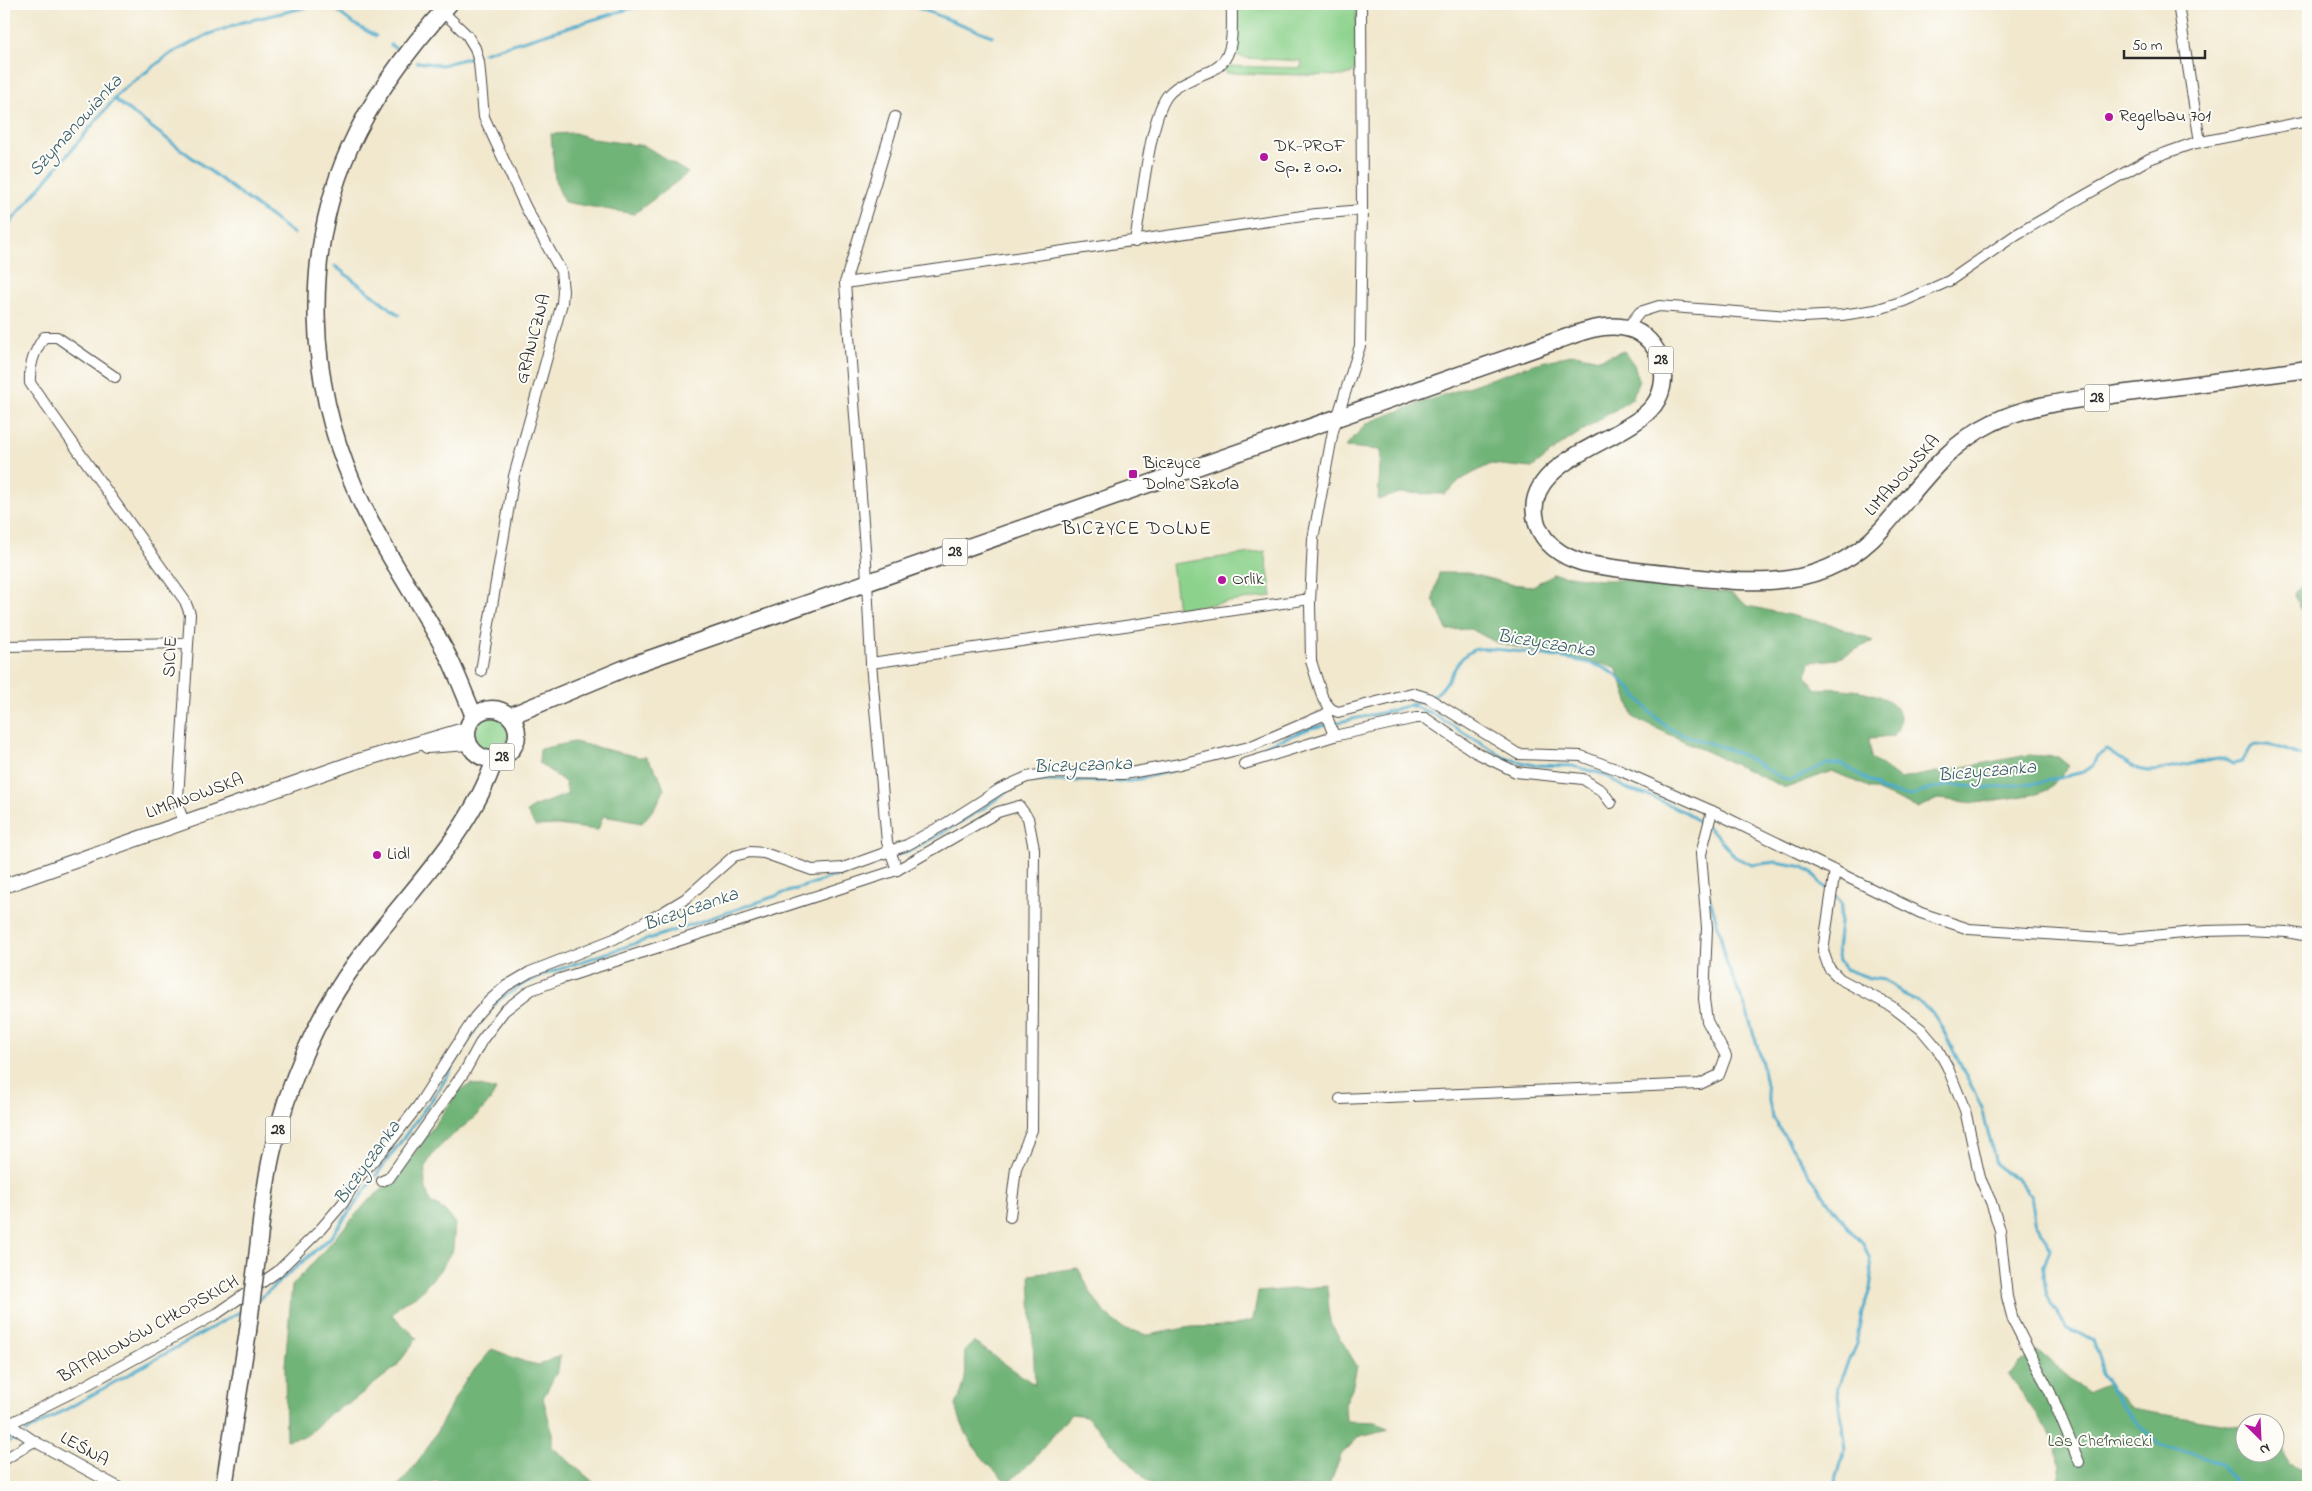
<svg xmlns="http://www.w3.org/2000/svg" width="2312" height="1491" viewBox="0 0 2312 1491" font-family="'Indie Flower',sans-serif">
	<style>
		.green { fill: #8cd28c; stroke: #5c7e5c }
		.forest { fill: #71b478; stroke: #4e7052 }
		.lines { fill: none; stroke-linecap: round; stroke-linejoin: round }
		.stream { stroke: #4cabcb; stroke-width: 3 }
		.minor-casing { stroke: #494743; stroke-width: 12 }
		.secondary-casing { stroke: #494743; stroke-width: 16 }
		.primary-casing { stroke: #494743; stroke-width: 19 }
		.minor { stroke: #fff; stroke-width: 10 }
		.secondary { stroke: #fff; stroke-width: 14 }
		.primary { stroke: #fff; stroke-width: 16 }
		.primary-bridge-casing { stroke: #494743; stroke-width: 19; stroke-linecap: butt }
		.primary-bridge { stroke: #fff; stroke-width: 16 }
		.poi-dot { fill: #b5179e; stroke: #fdfcf7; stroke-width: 2 }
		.labels { text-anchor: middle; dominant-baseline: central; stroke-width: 4; stroke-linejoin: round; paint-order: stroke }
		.shield { fill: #fdfcf7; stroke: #6a6a68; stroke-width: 1 }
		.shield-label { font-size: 16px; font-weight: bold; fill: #2b2b2b }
		.poi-label { font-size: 18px; fill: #2b2b2b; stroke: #fdfcf7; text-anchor: start }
		.street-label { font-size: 18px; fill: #2b2b2b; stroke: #fdfcf7 }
		.park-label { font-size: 18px; fill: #485d48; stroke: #fdfcf7 }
		.water-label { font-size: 19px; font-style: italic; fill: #385e6b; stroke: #fdfcf7 }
		.quarter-label { font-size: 20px; letter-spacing: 1px; fill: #2b2b2b; stroke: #fdfcf7 }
	</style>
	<rect width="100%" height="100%" fill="#fdfcf7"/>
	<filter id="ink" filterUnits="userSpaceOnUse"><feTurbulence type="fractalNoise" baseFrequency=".02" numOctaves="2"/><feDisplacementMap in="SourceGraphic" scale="10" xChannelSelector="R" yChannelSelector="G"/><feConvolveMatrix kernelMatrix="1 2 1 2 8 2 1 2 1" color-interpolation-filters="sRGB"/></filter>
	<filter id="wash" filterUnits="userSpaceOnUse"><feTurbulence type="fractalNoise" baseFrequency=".0096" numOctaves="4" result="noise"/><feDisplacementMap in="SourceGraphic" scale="20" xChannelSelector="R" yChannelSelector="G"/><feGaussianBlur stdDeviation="1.12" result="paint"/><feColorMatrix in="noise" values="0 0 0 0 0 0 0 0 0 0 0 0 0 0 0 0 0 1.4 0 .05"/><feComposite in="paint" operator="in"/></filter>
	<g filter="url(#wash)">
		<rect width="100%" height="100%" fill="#f1e8ce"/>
		<g class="green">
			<polygon points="1236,4 1356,4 1357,64 1352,73 1343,76 1225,73 1225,66 1301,68 1302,61 1246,58 1233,54"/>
			<polygon points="1265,551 1272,596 1178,609 1172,564"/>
			<circle cx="492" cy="734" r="17"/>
		</g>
		<g class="forest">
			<polygon points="575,133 593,139 645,146 688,173 634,214 564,202 555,180 551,134"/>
			<polygon points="1624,351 1634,365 1639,380 1632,399 1565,442 1532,468 1491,464 1460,480 1445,494 1399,493 1378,500 1381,450 1345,447 1367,423 1412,406 1534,364 1575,354 1599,359"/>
			<path d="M1439 573H1468L1509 584 1533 586 1553 574 1601 580H1639L1676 588 1731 593 1748 606 1830 624 1873 641 1837 659 1810 662 1806 676 1816 689C1843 687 1922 691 1894 736L1869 738 1871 758 1900 779 2028 755 2058 757 2069 766 2049 789 2037 794 1976 803 1938 799 1917 808 1832 771 1786 788 1634 718 1616 667 1497 643 1471 629 1447 630 1433 599Z"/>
			<polygon points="2308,579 2308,613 2301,609 2294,592"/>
			<polygon points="574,742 639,757 646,757 659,775 664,790 656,806 642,823 603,816 598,830 557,825 535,826 527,812 533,807 568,794 565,782 539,763 540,749"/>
			<path d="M471 1084 496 1090C481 1123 435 1139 426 1167 422 1178 427 1192 430 1202L444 1210 455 1222 453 1249 440 1270 419 1294 400 1305 392 1315 417 1338 396 1367 352 1401 331 1413 306 1436 286 1440 285 1365 292 1286 368 1201 398 1176 459 1091Z"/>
			<path d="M1078 1268 1091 1293 1105 1314 1123 1328 1148 1335 1191 1327 1232 1326 1253 1320 1258 1292 1327 1286 1330 1322 1357 1366 1352 1389 1345 1404 1346 1421 1377 1422 1389 1429 1360 1436 1341 1455 1329 1487H1153L1086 1416 1071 1414 1032 1461 1008 1483C982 1460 964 1439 956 1405 965 1386 968 1371 964 1351L974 1342 1035 1385 1030 1275Z"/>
			<path d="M492 1349 525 1362 539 1365 560 1356 558 1370 543 1398 552 1432V1447L599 1487H464C445 1474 418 1490 396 1487 429 1456 442 1418 465 1381 473 1370 484 1360 492 1349Z"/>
			<path d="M2037 1350 2087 1393 2106 1385 2131 1408 2244 1427V1454H2274L2275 1430H2278L2288 1464 2308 1473V1487H2061C2059 1473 2059 1454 2053 1441 2041 1417 2022 1397 2008 1374Z"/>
		</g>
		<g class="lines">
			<g class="stream">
				<path d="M333 4C343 20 360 27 376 36"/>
				<polyline points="908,4 992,36"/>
				<polyline points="4,7 4,4"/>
				<polyline points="391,45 395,48"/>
				<polyline points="483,53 645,4"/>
				<polyline points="417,62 442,65 471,57"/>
				<polyline points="114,99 294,234"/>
				<polyline points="4,230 121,91 170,54 207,35 243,22 320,4"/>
				<polyline points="335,266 399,315"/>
				<path d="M1431 697C1451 687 1453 659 1473 650 1483 644 1580 660 1596 665 1603 667 1610 671 1616 675 1636 690 1647 715 1669 728 1689 739 1713 743 1733 751 1753 759 1770 773 1790 781L1826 764H1842L1873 783 1881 790 1910 796 1934 788 1953 785 1989 788 2044 782 2083 772 2093 765 2097 756 2107 750C2121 758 2131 769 2148 771 2166 772 2216 756 2226 759 2229 760 2230 762 2232 764L2242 762 2252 746C2271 741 2290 753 2308 758"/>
				<polyline points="1409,705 1431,713 1508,759 1534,765 1572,766 1603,774 1629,790 1650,796 1687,813 1716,834 1735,857 1752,865 1776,862 1804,867 1812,872 1820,883 1836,896 1842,905 1837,950 1839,961 1845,969 1870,978 1884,980 1893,985 1907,997 1918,1002 1932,1012 1941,1026 1982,1108 1996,1164 2004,1172 2016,1177 2031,1196 2035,1221 2047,1240 2050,1250 2044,1265 2043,1277 2046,1291 2051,1304 2067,1327 2093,1341 2101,1361 2101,1373 2117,1401 2131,1417 2160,1445 2193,1453 2220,1464 2240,1487"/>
				<polyline points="1266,745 1311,728 1390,711 1425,700"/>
				<polyline points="1033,781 1131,781 1175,770"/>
				<polyline points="1709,896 1720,933 1726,962 1746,1009 1761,1058 1772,1117 1826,1199 1850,1230 1863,1243 1869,1258 1872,1274 1870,1289 1862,1312 1856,1344 1837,1387 1845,1450 1834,1487"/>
				<polyline points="258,1300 330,1238 438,1091 483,1017 500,999 522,985 545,974 912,850 981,810 1007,791"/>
				<polyline points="26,1432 245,1309"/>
				<polyline points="4,1445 21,1435"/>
			</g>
		</g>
	</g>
	<g filter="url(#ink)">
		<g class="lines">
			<defs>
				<g id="minor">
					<polyline points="1361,4 1362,210 1360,346 1333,431 1313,539 1310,603 1311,661 1323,699 1331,709 1338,712 1412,693 1428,698 1518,754 1581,756 1621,771 1712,811 1921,913 1969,929 2120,939 2205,931 2247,930 2287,932 2308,936"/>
					<polyline points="2178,4 2200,142"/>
					<polyline points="442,11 467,35 475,48 479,62 484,117 526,208 561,271 563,291 562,303 514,476 481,671"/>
					<polyline points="895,117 845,283 866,562 871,663 887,842 897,870"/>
					<path d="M1135 242C1141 209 1149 121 1167 96 1173 88 1183 83 1192 79 1199 75 1206 73 1213 70 1237 57 1231 27 1232 4"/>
					<polyline points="845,283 1316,214 1362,210"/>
					<polyline points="1627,328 1640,312 1659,306 1802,317 1842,315 1875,310 1904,301 1949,281 2017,234 2149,159 2191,144 2308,121"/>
					<path d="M115 377 57 337H44C34 352 29 365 30 383L185 601 190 614 178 798 179 809 184 822"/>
					<polyline points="4,646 188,643"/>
					<polyline points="871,663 1310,599"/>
					<polyline points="1326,714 1334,736"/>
					<polyline points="1244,764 1334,736 1416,718 1425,718 1475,752 1516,772 1583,779 1602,791 1611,803"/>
					<polyline points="1835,870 1823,951 1829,968 1840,979 1891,1006 1921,1029 1937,1048 1947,1066 1965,1110 1980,1178 1991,1202 2000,1230 2007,1297 2013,1320 2050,1392 2079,1462"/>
					<polyline points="1340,1099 1700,1084 1719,1075 1726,1056 1707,1021 1704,999 1707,928 1701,854 1712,811"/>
					<polyline points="382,1181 389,1178 465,1071 482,1040 504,1011 531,990 560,979 897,870 998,812 1019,806 1028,818 1034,849 1032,1130 1016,1168 1010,1217"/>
					<polyline points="6,1422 34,1441 118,1487"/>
					<polyline points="9,1424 81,1388 218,1313 277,1272 319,1231 343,1203 357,1179 390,1142 418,1106 475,1017 489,1001 506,986 530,972 614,939 665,911 685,899 734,856 750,852 764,853 812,870 843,868 907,845 945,824 1000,789 1027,777 1050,773 1124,774 1180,764 1249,747 1326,714 1331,709"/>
					<polyline points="4,1460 34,1441"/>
				</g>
				<g id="secondary">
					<polyline points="427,746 468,743"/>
					<polyline points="4,886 355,762 467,729"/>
				</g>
				<g id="primary">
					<path d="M449 4C409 48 373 95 349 149 302 256 308 381 354 486 380 548 421 602 451 662 459 679 466 698 474 716"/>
					<circle cx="492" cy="734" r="25"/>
					<path d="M510 716 635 664 1559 340C1579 333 1600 324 1621 327 1658 331 1675 376 1654 405 1626 443 1516 460 1537 524 1545 546 1563 557 1584 563 1614 569 1645 572 1675 575 1751 584 1825 593 1882 529 1916 491 1944 446 1992 423 2031 403 2077 400 2119 394 2182 386 2245 378 2308 369"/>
					<path d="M257 1258C261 1223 264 1188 272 1153 287 1086 316 1016 357 961 404 896 470 836 495 759"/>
					<polyline points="224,1487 248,1331"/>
				</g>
			</defs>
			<use href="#minor" class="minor-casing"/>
			<use href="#secondary" class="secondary-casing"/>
			<use href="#primary" class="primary-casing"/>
			<use href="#minor" class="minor"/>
			<use href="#secondary" class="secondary"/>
			<use href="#primary" class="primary"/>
			<defs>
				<polyline id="primary-bridge" points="248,1331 257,1258"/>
			</defs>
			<use href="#primary-bridge" class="primary-bridge-casing"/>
			<use href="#primary-bridge" class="primary-bridge"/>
		</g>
	</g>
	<g class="poi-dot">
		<circle cx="2109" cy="117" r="5"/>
		<circle cx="1264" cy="157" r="5"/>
		<rect x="1128" y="469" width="10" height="10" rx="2.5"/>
		<circle cx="1222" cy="580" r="5"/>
		<circle cx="377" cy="855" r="5"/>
	</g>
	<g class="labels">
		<g class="shield">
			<rect x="1648.5" y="346.5" width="25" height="27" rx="4"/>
			<rect x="2084.5" y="384.5" width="25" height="27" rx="4"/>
			<rect x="942.5" y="538.5" width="25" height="27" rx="4"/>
			<rect x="489.5" y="743.5" width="25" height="27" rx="4"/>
			<rect x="265.5" y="1116.5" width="25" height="27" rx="4"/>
		</g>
		<g class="shield-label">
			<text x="1661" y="360">28</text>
			<text x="2097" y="398">28</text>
			<text x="955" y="552">28</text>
			<text x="502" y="757">28</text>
			<text x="278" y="1130">28</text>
		</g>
		<g class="poi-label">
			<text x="2119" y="117">Regelbau 701</text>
			<text x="1274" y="147">DK-PROF<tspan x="1274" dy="21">Sp. z o.o.</tspan></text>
			<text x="1143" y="464">Biczyce<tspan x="1143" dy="21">Dolne Szkoła</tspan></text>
			<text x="1232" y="580">Orlik</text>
			<text x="387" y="855">Lidl</text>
		</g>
		<g class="street-label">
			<text transform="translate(534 339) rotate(-75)">GRANICZNA</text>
			<text transform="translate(1903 476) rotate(-48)">LIMANOWSKA</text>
			<text transform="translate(171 657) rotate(-87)">SICIE</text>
			<text transform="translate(195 797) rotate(-20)">LIMANOWSKA</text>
			<text transform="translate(149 1330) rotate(-29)">BATALIONÓW CHŁOPSKICH</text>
			<text transform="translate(84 1450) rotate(29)">LEŚNA</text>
		</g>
		<g class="park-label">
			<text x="2100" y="1442">Las Chełmiecki</text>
		</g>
		<g class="water-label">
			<text transform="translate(76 126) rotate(-48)">Szymanowianka</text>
			<text transform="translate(1546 644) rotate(9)">Biczyczanka</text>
			<text transform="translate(1083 766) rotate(-2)">Biczyczanka</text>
			<text transform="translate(1987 772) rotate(-5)">Biczyczanka</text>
			<text transform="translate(691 910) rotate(-19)">Biczyczanka</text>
			<text transform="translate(368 1163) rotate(-54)">Biczyczanka</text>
		</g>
		<g class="quarter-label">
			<text x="1137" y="529">BICZYCE DOLNE</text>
		</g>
	</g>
	<rect width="2312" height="1491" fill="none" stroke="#fdfcf7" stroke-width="20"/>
	<g transform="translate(2260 1438) rotate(156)"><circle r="24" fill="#fdfcf7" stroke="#a9a8a5"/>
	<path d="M0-4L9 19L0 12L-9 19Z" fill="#b5179e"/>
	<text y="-8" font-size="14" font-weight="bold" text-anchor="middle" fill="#2b2b2b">N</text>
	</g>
	<path d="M2124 50v8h81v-8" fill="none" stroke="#2b2b2b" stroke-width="2.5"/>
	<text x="2132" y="50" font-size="15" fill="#2b2b2b" stroke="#fdfcf7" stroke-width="4" paint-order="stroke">50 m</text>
</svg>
